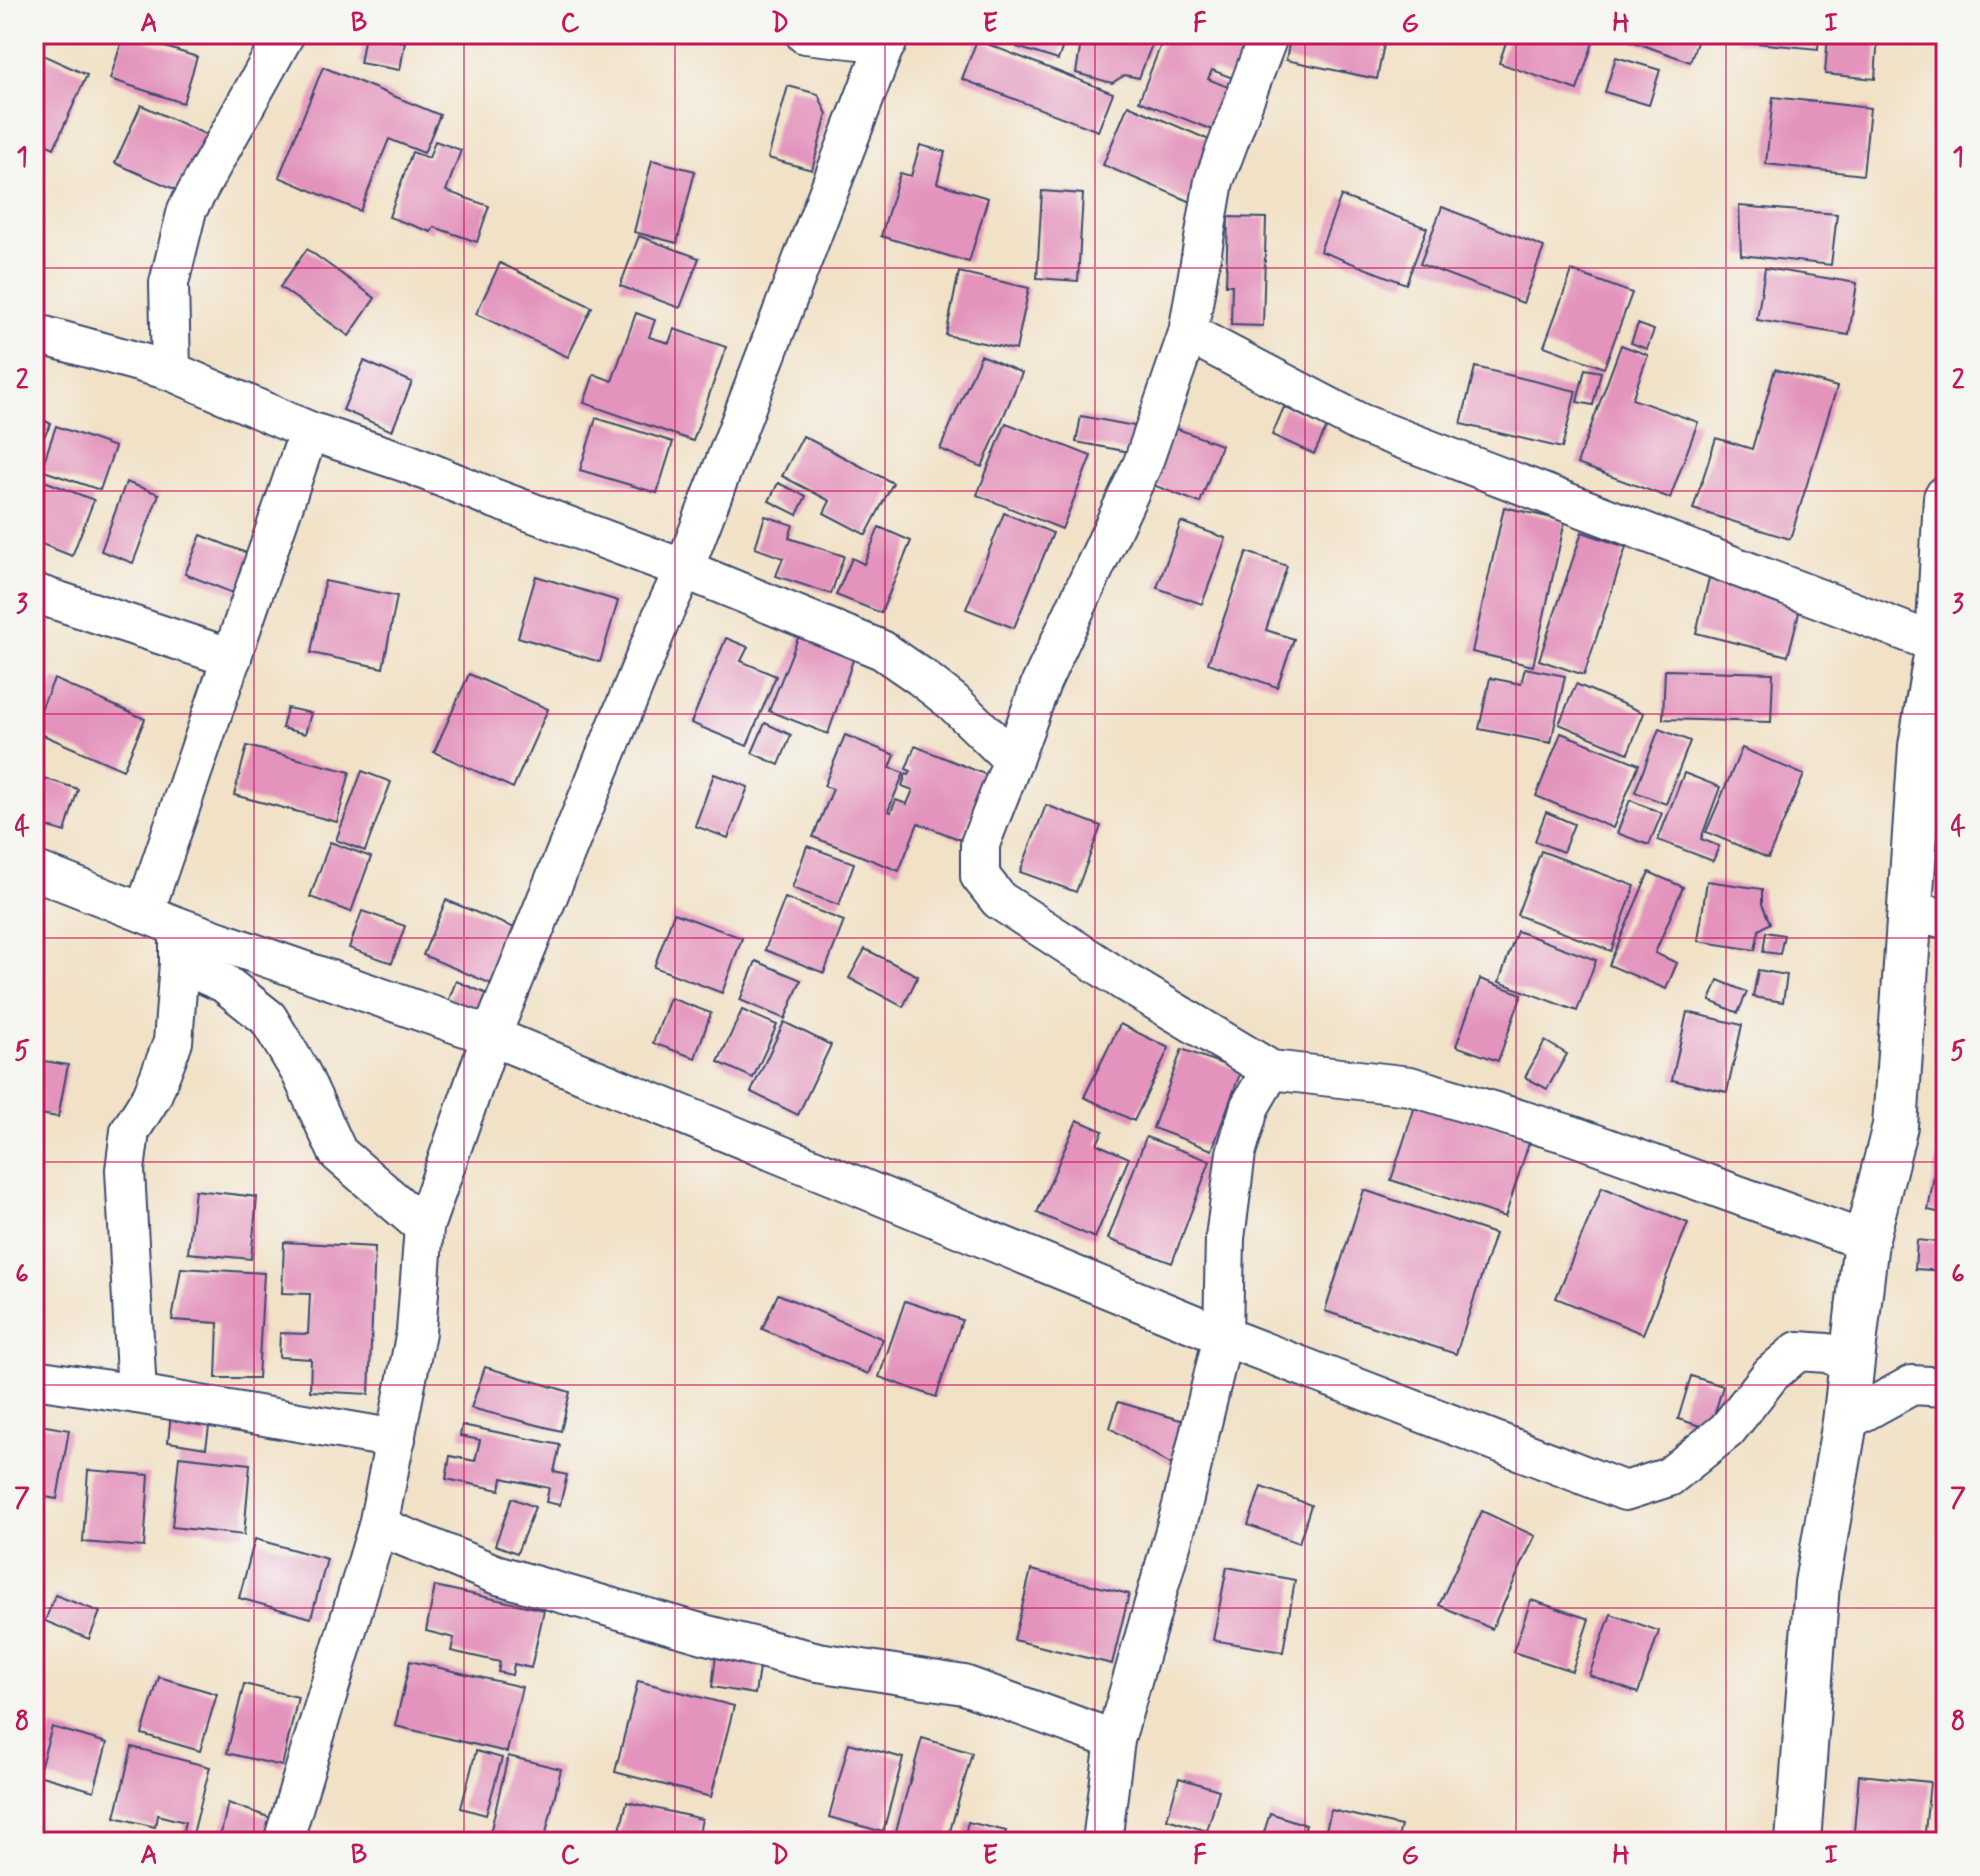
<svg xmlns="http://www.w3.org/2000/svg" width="1980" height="1876" viewBox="0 0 1980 1876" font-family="Mynerve,sans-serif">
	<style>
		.building { fill: #e393bc }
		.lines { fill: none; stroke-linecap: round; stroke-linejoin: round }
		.street-casing { stroke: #3b4a6e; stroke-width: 42 }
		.secondary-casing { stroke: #3b4a6e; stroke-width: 48 }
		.street { stroke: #fff; stroke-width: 38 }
		.secondary { stroke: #fff; stroke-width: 44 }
		.grid { fill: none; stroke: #c2185b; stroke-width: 2; stroke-opacity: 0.55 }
		.neatline { fill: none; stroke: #c2185b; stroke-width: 3 }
		.grid-label { font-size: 26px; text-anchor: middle; font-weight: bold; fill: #c2185b }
	</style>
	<rect width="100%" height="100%" fill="#f6f6f2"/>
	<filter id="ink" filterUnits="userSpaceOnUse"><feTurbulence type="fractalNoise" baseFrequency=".0125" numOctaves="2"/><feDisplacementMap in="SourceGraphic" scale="16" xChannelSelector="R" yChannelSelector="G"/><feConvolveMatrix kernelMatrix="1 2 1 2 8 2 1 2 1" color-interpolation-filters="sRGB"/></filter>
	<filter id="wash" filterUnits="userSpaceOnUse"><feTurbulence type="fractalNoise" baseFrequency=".006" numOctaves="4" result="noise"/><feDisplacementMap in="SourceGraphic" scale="32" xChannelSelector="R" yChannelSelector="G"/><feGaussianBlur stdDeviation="1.8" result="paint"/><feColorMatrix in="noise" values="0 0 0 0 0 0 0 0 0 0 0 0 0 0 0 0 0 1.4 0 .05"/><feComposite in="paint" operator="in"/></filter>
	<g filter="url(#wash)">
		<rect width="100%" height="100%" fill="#f1e1c6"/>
		<g id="blocks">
			<g class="building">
				<polygon points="124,34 197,57 183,103 110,79"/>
				<polygon points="1021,34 1067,34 1058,60 1017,47"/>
				<polygon points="1085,34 1156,34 1139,78 1125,75 1112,83 1076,73 1081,42"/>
				<polygon points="1165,34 1247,34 1250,46 1235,79 1212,70 1208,79 1233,89 1215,131 1139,101"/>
				<polygon points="1291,34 1386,34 1377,79 1286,60"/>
				<polygon points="1509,34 1596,34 1577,90 1499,63"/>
				<polygon points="1612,34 1700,34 1690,62"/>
				<polygon points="1738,34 1819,34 1818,49 1737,41"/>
				<polygon points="1828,34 1878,34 1875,79 1825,74"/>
				<polygon points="365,35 405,42 400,70 360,63"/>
				<polygon points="977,40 1113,93 1098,131 962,79"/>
				<polygon points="34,51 87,75 54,148 34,139"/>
				<polygon points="1616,57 1660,70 1649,105 1605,92"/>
				<polygon points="323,67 440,115 424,153 389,139 360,211 279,177"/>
				<polygon points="788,86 818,94 827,114 812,170 768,158"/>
				<polygon points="1773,97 1870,108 1863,175 1766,164"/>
				<polygon points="141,105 207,135 181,192 115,163"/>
				<polygon points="1128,105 1221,145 1196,204 1103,165"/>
				<polygon points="435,141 461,150 446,191 489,206 477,242 434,227 431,232 389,217 412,152 429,158"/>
				<polygon points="920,145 945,152 937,183 988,198 969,262 881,236 900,173 911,176"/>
				<polygon points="652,160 695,171 677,243 634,232"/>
				<polygon points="1042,191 1083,194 1078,281 1037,278"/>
				<polygon points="1341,196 1427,228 1406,284 1320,251"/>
				<polygon points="1739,206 1837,214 1831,265 1741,255"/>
				<polygon points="1442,207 1544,247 1523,303 1420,264"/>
				<polygon points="1228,217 1266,218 1263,326 1231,325 1232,285 1226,285"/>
				<polygon points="639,236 699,258 680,308 620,286"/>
				<polygon points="307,249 375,298 349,336 280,287"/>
				<polygon points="500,263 592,307 568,357 476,314"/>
				<polygon points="1765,268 1857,283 1849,335 1757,320"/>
				<polygon points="1572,271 1632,293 1604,368 1544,346"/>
				<polygon points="959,272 1029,288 1016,350 946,335"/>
				<polygon points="636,313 655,320 649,337 669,343 674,329 726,347 693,441 584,403 594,374 612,381"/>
				<polygon points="1638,324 1654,330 1647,349 1631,343"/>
				<polygon points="1621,345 1648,355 1632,399 1698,422 1670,498 1577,464"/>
				<polygon points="981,355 1022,373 982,467 940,449"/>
				<polygon points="364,361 412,382 392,431 343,410"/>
				<polygon points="1475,367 1576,391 1562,448 1461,424"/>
				<polygon points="1585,369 1601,372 1593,405 1577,402"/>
				<polygon points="1775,369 1837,387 1790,539 1693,509 1716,438 1752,449"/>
				<polygon points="1284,407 1327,427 1314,454 1272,435"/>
				<polygon points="34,415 51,424 34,455"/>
				<polygon points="1081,416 1145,428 1140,454 1076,442"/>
				<polygon points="596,418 673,442 657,493 580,470"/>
				<polygon points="1006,423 1091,456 1062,529 977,495"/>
				<polygon points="56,426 115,447 100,490 41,470"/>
				<polygon points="1175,428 1221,445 1200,503 1153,485"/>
				<polygon points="803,436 893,483 866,535 824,513 830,501 782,476"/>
				<polygon points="34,477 94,500 72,556 34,541"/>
				<polygon points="126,482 159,494 133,563 101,551"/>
				<polygon points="778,483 806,496 797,515 769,501"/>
				<polygon points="1504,507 1565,521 1533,666 1472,652"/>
				<polygon points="1004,513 1053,533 1014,628 966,609"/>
				<polygon points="765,516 793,525 789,538 844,556 831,594 776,576 783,558 755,548"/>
				<polygon points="1181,522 1226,538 1202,604 1157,588"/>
				<polygon points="879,527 911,541 881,613 836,595 852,558 864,564"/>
				<polygon points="1582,532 1626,547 1584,675 1539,660"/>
				<polygon points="201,535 254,556 238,595 185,574"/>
				<polygon points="1247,552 1287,566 1266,630 1294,639 1277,687 1208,663"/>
				<polygon points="536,576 618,601 600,662 518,637"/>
				<polygon points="1709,578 1802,601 1788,656 1696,633"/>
				<polygon points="325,581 397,596 383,668 311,653"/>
				<polygon points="800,633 855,654 828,734 769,711"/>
				<polygon points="726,638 748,647 741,661 776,676 747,746 691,723"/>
				<polygon points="1525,668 1565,676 1551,743 1479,729 1490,678 1521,684"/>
				<polygon points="1665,670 1773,673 1771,722 1663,719"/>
				<polygon points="469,674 548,709 513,788 434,752"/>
				<polygon points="54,679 145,719 123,770 34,731 34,725"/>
				<polygon points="1576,684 1644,713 1628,753 1559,724"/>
				<polygon points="287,708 311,713 305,734 282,728"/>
				<polygon points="765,723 791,735 779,765 752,753"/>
				<polygon points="1659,729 1690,741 1666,804 1635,792"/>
				<polygon points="1561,733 1639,764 1613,828 1536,796"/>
				<polygon points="845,735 895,755 890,768 904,773 888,811 891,812 896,800 907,804 913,790 902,786 906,774 909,775 911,771 906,769 915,746 987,775 961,840 918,823 899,871 813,837 833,789 824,786"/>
				<polygon points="247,746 350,772 337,822 234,795"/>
				<polygon points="1742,748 1804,775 1768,858 1706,832"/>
				<polygon points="362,771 391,782 365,851 336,840"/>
				<polygon points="1684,773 1720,787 1701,839 1719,846 1713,861 1658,840"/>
				<polygon points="714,774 748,787 728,838 695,826"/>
				<polygon points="34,775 78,789 65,832 34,822"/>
				<polygon points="1630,800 1662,813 1649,845 1617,833"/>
				<polygon points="1046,805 1101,826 1076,892 1020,872"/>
				<polygon points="1546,812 1574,824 1563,852 1535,841"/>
				<polygon points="330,842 371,857 351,912 310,897"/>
				<polygon points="807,846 854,863 839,905 792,888"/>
				<polygon points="1541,851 1635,886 1611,951 1517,915"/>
				<polygon points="1649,872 1683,887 1655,953 1677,963 1666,989 1609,965"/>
				<polygon points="1707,881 1762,889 1762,904 1770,923 1759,930 1755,950 1698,941"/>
				<polygon points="785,898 844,921 824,973 765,950"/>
				<polygon points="446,900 517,929 494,985 423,955"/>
				<polygon points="362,911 405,926 392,963 349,948"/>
				<polygon points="674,913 742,938 722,993 654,967"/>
				<polygon points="1517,931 1596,960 1577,1011 1499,982"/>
				<polygon points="1766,932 1784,935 1780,954 1763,952"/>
				<polygon points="865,949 918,976 903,1007 849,978"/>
				<polygon points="756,961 801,980 785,1019 740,1000"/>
				<polygon points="1758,970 1787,975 1783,1002 1753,997"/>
				<polygon points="1480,979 1522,994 1498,1061 1456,1046"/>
				<polygon points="1718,980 1747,992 1738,1013 1710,1001"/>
				<polygon points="456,981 490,995 482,1015 448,1002"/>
				<polygon points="670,998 711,1013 695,1058 653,1043"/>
				<polygon points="742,1010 777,1025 753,1078 718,1062"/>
				<polygon points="1687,1012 1742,1025 1727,1092 1672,1080"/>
				<polygon points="784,1022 831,1045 798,1115 751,1092"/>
				<polygon points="1120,1024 1169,1048 1134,1121 1084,1097"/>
				<polygon points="1545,1041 1567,1054 1547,1089 1525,1077"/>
				<polygon points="1182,1049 1241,1071 1212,1150 1153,1128"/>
				<polygon points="1945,1058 1946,1058 1946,1083 1939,1082"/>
				<polygon points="38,1060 68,1065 58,1117 34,1113 34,1082"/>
				<polygon points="1417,1100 1531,1137 1505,1217 1391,1180"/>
				<polygon points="1945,1103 1946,1103 1946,1145 1937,1143"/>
				<polygon points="1077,1120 1103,1131 1097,1144 1129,1158 1095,1238 1037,1213"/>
				<polygon points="1146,1137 1210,1161 1172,1263 1108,1239"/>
				<polygon points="1938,1153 1946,1154 1946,1214 1928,1210"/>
				<polygon points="1602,1187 1688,1223 1643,1334 1556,1298"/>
				<polygon points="195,1190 257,1197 251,1259 188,1253"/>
				<polygon points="1364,1190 1495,1234 1456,1354 1325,1311"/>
				<polygon points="1917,1240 1946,1243 1946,1271 1915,1269"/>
				<polygon points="284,1242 375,1247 369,1394 310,1391 311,1359 279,1357 280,1333 308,1334 310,1294 282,1293"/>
				<polygon points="181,1268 264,1273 258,1378 216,1378 218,1323 172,1320"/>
				<polygon points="778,1294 883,1339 868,1374 762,1329"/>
				<polygon points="905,1301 962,1320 936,1397 879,1377"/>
				<polygon points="485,1367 570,1392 561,1431 471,1408"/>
				<polygon points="1691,1376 1723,1386 1710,1429 1678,1419"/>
				<polygon points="1118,1402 1184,1421 1172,1465 1110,1428"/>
				<polygon points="171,1414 210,1420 206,1448 168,1442"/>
				<polygon points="34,1424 69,1430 57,1499 34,1495"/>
				<polygon points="462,1425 560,1445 554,1472 567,1475 560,1505 546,1502 549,1488 502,1478 500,1490 446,1479 450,1456 475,1461 480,1440 460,1436"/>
				<polygon points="179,1456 250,1464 244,1535 172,1527"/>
				<polygon points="88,1470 149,1475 144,1547 83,1542"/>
				<polygon points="1261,1487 1311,1505 1299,1543 1248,1525"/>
				<polygon points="512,1498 535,1507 517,1553 495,1545"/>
				<polygon points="1482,1511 1535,1536 1492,1629 1439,1605"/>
				<polygon points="255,1539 327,1559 311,1618 239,1598"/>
				<polygon points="1227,1567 1295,1580 1283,1652 1213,1640"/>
				<polygon points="1031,1570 1129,1594 1112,1664 1014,1640"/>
				<polygon points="435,1586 544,1610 531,1668 514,1664 512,1675 498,1672 500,1662 451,1651 454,1638 426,1631"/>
				<polygon points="55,1595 100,1612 89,1639 45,1621"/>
				<polygon points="1531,1600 1589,1619 1572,1671 1513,1652"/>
				<polygon points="1611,1614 1659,1631 1638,1693 1589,1675"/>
				<polygon points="716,1655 760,1662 755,1694 712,1687"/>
				<polygon points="410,1661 522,1687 507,1752 395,1726"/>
				<polygon points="159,1677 217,1694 200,1751 142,1734"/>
				<polygon points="638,1681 734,1706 711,1797 615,1772"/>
				<polygon points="244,1684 298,1697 282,1766 227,1753"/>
				<polygon points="52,1727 107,1743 94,1791 38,1775"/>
				<polygon points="922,1738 972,1753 947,1842 936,1842 896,1831"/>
				<polygon points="849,1743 903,1758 883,1832 829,1817"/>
				<polygon points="132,1747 210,1767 192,1838 182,1835 185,1822 157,1815 155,1827 115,1817"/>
				<polygon points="476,1751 502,1758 486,1815 461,1808"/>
				<polygon points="508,1756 561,1769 544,1842 488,1842"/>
				<polygon points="1859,1775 1930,1782 1924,1842 1853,1842"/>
				<polygon points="1179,1778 1219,1790 1207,1831 1167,1819"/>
				<polygon points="627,1802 702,1819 697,1842 635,1842 618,1838"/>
				<polygon points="228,1803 271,1818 265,1842 219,1842"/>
				<polygon points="1331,1810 1401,1826 1397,1842 1323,1842"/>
				<polygon points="1270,1813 1306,1825 1300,1842 1261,1842"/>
				<polygon points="968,1822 1006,1831 1003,1842 963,1842"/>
				<polygon points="749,1834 782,1841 782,1842 748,1842"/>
			</g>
		</g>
	</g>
	<g filter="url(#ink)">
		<use href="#blocks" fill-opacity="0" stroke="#3b4a6e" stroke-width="2"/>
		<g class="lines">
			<defs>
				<g id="street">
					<polyline points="285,34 187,210 169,283 171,371 309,431 407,463 485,495 684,569 882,650 921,677 953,702 1013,760 980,844 980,876 999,900 1125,982 1271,1070 1410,1086 1571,1135 1866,1241"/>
					<polyline points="805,34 887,43"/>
					<polyline points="34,333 171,371"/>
					<polyline points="1188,333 1214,181 1269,34"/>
					<polyline points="34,593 232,658"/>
					<polyline points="1013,760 1041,683 1143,463 1188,333 1360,423 1938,644"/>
					<polyline points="34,870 179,927 491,1036 1223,1336 1625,1491 1669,1477 1727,1430 1771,1374 1798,1351 1827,1353 1853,1364"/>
					<polyline points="1908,910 1946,919"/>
					<polyline points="144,913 309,431"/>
					<polyline points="179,963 224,983 268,1018 301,1073 338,1153 424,1227"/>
					<polyline points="34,1379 137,1394 396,1439"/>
					<polyline points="137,1394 125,1170 130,1131 152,1096 173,1042 179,963 179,927"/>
					<polyline points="1845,1422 1912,1385 1946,1387"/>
					<polyline points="378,1526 495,1574 707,1635 818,1662 964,1685 1115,1740"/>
					<polyline points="283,1842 378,1526 416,1332 424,1227 491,1036 660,621 684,569 889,34"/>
					<polyline points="1102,1842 1115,1740 1182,1506 1223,1336 1225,1238 1236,1153 1250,1106 1271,1070"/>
				</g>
				<polyline id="secondary" points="1798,1842 1817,1583 1845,1422 1866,1241 1895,1126 1921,746 1938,644 1946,498"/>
			</defs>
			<use href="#street" class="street-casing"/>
			<use href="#secondary" class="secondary-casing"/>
			<use href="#street" class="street"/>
			<use href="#secondary" class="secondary"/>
		</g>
	</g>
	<path class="grid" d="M254 34V1842M464 34V1842M675 34V1842M885 34V1842M1095 34V1842M1305 34V1842M1516 34V1842M1726 34V1842M34 268H1946M34 491H1946M34 714H1946M34 938H1946M34 1162H1946M34 1385H1946M34 1608H1946"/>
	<rect width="1980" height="1876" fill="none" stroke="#f6f6f2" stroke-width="88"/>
	<rect x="44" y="44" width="1892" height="1788" class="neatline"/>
	<g class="grid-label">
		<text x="149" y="31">A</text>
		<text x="359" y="31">B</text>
		<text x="570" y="31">C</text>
		<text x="780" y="31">D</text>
		<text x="990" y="31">E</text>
		<text x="1200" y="31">F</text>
		<text x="1410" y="31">G</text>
		<text x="1621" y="31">H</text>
		<text x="1831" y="31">I</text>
		<text x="22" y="165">1</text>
		<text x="1958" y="165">1</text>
		<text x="22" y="388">2</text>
		<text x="1958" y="388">2</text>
		<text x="22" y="612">3</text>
		<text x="1958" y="612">3</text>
		<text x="22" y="835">4</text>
		<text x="1958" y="835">4</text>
		<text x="22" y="1059">5</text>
		<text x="1958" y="1059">5</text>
		<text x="22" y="1282">6</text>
		<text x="1958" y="1282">6</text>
		<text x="22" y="1506">7</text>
		<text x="1958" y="1506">7</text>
		<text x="22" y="1729">8</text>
		<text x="1958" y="1729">8</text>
		<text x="149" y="1863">A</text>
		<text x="359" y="1863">B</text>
		<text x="570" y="1863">C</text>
		<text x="780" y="1863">D</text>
		<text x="990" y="1863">E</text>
		<text x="1200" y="1863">F</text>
		<text x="1410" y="1863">G</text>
		<text x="1621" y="1863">H</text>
		<text x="1831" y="1863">I</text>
	</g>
</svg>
